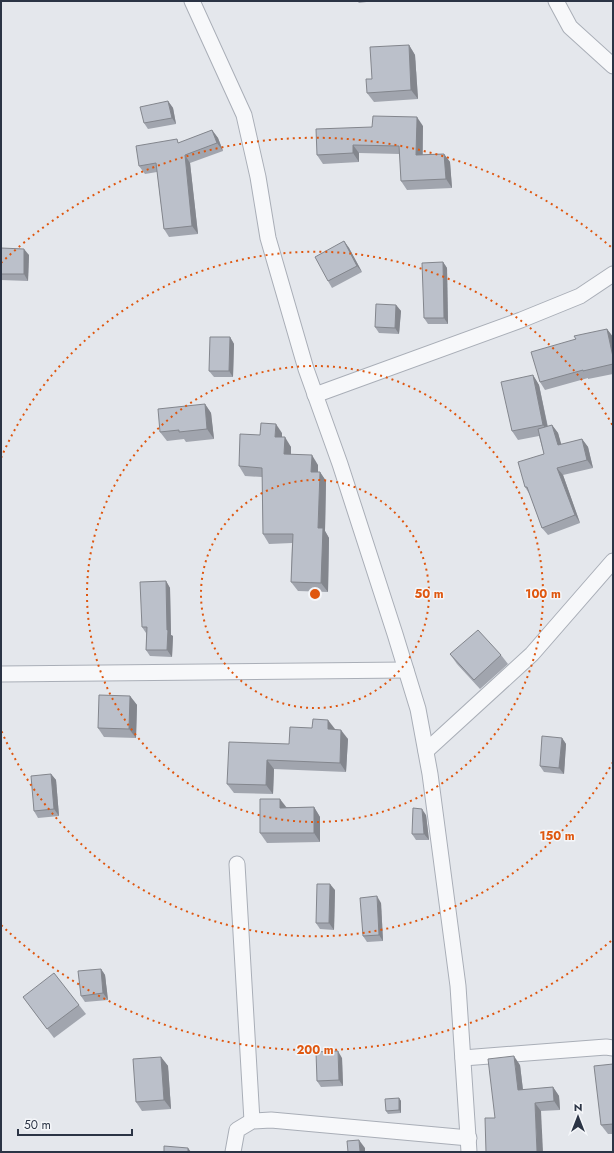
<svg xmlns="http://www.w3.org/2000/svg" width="614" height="1153" viewBox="0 0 614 1153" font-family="Jost,sans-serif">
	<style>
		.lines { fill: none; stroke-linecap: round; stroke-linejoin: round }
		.minor-casing { stroke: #a9aeb7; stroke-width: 17 }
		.minor { stroke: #f7f8fa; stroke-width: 15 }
		.wall { fill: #a1a5ae }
		.shaded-wall { fill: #83868d }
		.building { fill: #bbc0ca; stroke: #83868d }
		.ring { fill: none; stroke: #df570f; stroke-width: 2; stroke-dasharray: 2 4 }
		.centre { fill: #df570f; stroke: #f4f6f9; stroke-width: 2 }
		.ring-label { font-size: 12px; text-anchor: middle; font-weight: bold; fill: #df570f; stroke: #f4f6f9; stroke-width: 3; stroke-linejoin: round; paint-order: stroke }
	</style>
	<rect width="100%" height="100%" fill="#e4e7ec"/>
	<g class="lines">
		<defs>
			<g id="minor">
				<polyline points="192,1 244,115 258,177 268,238 306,369 340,464 395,634 418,709 430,774 458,986 469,1152"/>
				<polyline points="556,1 570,27 613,66"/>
				<polyline points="315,395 521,320 580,296 613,274"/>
				<polyline points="1,674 406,670"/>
				<polyline points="426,751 532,654 613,561"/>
				<polyline points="237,864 252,1121"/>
				<polyline points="463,1058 606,1047 613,1048"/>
				<polyline points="233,1152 237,1130 252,1121 271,1120 469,1138"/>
			</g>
		</defs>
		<use href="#minor" class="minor-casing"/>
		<use href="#minor" class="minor"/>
	</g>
	<g class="wall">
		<polygon points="357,1 374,1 359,3"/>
		<polygon points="409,45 415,55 418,99 374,102 367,93 372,79"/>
		<polygon points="168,101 173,108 176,124 148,129 144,123"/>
		<polygon points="423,126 423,155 444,154 450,162 452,188 407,190 401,181 400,154 359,153 359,162 323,164 317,155"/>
		<polygon points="212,130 218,138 223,151 190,163 198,234 169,237 164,229 157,172 145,174 139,166 179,143"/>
		<polygon points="344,241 349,248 362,272 332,288 328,281"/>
		<polygon points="1,248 29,255 28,281 1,280"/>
		<polygon points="443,262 447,268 448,324 428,324 424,318"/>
		<polygon points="396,305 401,311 399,334 379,333 375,327"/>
		<polygon points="607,329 613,337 613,374 588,379 588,378 545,390 540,382 576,339"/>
		<polygon points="230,337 234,344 233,377 214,377 209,371"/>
		<polygon points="533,375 539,385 548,427 552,425 558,433 561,445 582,439 588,447 593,468 563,475 580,523 548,535 542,528 530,495 525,487 544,454 539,436 518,440 512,431"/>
		<polygon points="205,404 211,413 214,439 186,442 184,439 167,441 160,432"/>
		<polygon points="282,433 282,437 291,447 291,455 318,465 318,472 320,472 326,481 325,531 329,538 328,592 298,591 291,582 292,543 269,544 263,534 262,477 245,476 239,466 260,435"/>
		<polygon points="166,581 170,588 171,635 173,636 172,657 150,656 146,650 146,633 142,627"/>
		<polygon points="450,654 501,655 508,664 480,689 457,664"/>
		<polygon points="130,696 137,705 136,738 104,737 98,728"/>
		<polygon points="335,730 348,739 346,772 274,769 273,794 234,793 227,784 289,744"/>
		<polygon points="562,738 566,744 564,774 544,772 540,766"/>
		<polygon points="51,774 56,780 59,816 38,818 34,811"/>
		<polygon points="286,807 314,807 320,817 320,842 267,843 260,833"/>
		<polygon points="426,815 429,840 416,840 412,834"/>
		<polygon points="335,890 334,930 320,929 316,923"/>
		<polygon points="381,903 383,941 367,942 363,936"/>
		<polygon points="101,969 105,975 108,1000 85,1002 81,996"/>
		<polygon points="23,997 79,1005 86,1014 54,1038"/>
		<polygon points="161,1057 168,1066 171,1109 142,1111 136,1102"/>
		<polygon points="342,1058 343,1086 321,1087 317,1081"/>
		<polygon points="613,1064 613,1134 608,1134 601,1125"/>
		<polygon points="520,1065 523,1090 553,1087 559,1096 560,1110 541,1111 495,1118"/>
		<polygon points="399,1098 401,1101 401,1113 388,1114 386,1111"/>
	</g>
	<g class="shaded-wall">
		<polygon points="409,45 415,55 418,99 411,90"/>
		<polygon points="168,101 173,108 176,124 172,118"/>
		<polygon points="417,117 423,126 422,164 416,155"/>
		<polygon points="212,130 218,138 223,151 217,143"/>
		<polygon points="353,145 359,153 359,162 353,153"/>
		<polygon points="444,154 450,162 452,188 446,179"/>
		<polygon points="185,155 190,163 198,234 192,226"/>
		<polygon points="344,241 349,248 362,272 357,266"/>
		<polygon points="24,249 29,255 28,281 24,274"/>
		<polygon points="443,262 447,268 448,324 444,318"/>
		<polygon points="396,305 401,311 399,334 395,328"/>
		<polygon points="607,329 613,337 613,357"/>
		<polygon points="230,337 234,344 233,377 229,371"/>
		<polygon points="533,375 539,385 549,434 543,425"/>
		<polygon points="205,404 211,413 214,439 207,429"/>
		<polygon points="276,424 282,433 282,446 275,437"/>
		<polygon points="552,425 558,433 564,453 558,445"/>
		<polygon points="285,437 291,447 291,464 284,454"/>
		<polygon points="582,439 588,447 593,468 587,460"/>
		<polygon points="312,455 318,465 318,481 311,472"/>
		<polygon points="557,468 563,475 580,523 575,515"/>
		<polygon points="320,472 326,481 325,531 329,538 328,592 321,583 318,528"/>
		<polygon points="166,581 170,588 171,635 173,636 172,657 167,650"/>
		<polygon points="130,696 137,705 136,738 129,729"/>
		<polygon points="328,720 335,729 328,729"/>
		<polygon points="341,730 348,739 346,772 340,763"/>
		<polygon points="562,738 566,744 564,774 559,768"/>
		<polygon points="267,760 274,769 273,794 266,785"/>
		<polygon points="51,774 56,780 59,816 54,809"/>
		<polygon points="280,799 287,808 280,808"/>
		<polygon points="314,807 320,817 320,842 314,833"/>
		<polygon points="422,809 426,815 429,840 424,834"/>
		<polygon points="330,884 335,890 334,930 329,923"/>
		<polygon points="377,896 381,903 383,941 379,935"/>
		<polygon points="101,969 105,975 108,1000 103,993"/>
		<polygon points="338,1051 342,1058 343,1086 339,1080"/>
		<polygon points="514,1056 520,1065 524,1099 518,1090"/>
		<polygon points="161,1057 168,1066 171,1109 164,1100"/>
		<polygon points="553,1087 559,1096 560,1110 554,1101"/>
		<polygon points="399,1098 401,1101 401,1113 399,1110"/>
		<polygon points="535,1103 541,1111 543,1152 537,1152"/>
		<polygon points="359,1140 365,1148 365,1152 360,1152"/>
		<polygon points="188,1148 191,1152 188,1152"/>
	</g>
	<g class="building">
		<polygon points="409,45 411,90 367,93 366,79 372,79 370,47"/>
		<polygon points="168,101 172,118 144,123 140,107"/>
		<polygon points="373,116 417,117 416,155 444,154 446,179 401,181 399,146 353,145 353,153 317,155 316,129 372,127"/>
		<polygon points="212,130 217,143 185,155 192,226 164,229 156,163 139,166 136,146 177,139 178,143"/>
		<polygon points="344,241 357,266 328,281 315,257"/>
		<polygon points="1,248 24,249 24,274 1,274"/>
		<polygon points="443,262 444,318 424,318 422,263"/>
		<polygon points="376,304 396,305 395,328 375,327"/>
		<polygon points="607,329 613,357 613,364 583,371 583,370 540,382 531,352 576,339 574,336"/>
		<polygon points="210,337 230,337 229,371 209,371"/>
		<polygon points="533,375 543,425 512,431 501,382"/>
		<polygon points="205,404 207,429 179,432 179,430 160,432 158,409"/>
		<polygon points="261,423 276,424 275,437 285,437 284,454 312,455 311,472 320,472 318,528 323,528 321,583 291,582 293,534 263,534 262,468 239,466 240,434 260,435"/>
		<polygon points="552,425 558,445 582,439 587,460 557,468 575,515 542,528 527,487 525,487 518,462 544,454 538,429"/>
		<polygon points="166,581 167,630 168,630 167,650 146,650 147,627 142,627 140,582"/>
		<polygon points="478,630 501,655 474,680 450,654"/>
		<polygon points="99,695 130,696 129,729 98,728"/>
		<polygon points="313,719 328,720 328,729 341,730 340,763 267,760 266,785 227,784 229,742 289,744 290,727 312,728"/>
		<polygon points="542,736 562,738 559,768 540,766"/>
		<polygon points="51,774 54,809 34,811 31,776"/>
		<polygon points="260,799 280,799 280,808 314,807 314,833 260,833"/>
		<polygon points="413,808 422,809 424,834 412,834"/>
		<polygon points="317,884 330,884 329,923 316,923"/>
		<polygon points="377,896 379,935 363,936 360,898"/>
		<polygon points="101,969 103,993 81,996 78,971"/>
		<polygon points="54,973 79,1005 47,1029 23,997"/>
		<polygon points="338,1051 339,1080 317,1081 316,1052"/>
		<polygon points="514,1056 518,1090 553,1087 554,1101 535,1103 537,1152 486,1152 485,1118 495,1118 488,1059"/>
		<polygon points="161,1057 164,1100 136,1102 133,1059"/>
		<polygon points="613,1064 613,1124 601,1125 594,1066"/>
		<polygon points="399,1098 399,1110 386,1111 385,1099"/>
		<polygon points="359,1140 360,1152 348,1152 347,1141"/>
		<polygon points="164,1146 188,1148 188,1152 164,1152"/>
	</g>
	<g class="ring">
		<circle cx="315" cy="594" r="114"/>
		<circle cx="315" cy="594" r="228"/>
		<path d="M613 762A342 342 0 0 1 1 730M1 458A342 342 0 0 1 613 426"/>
		<path d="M611 941A456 456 0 0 1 1 925M1 263A456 456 0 0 1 611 247"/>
	</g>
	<circle cx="315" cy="594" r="6" class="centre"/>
	<g class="ring-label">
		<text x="429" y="598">50 m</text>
		<text x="543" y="598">100 m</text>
		<text x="557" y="840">150 m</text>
		<text x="315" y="1054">200 m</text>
	</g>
	<rect width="614" height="1153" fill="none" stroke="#2b3445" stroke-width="4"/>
	<g transform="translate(578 1117)" stroke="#f4f6f9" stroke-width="3" paint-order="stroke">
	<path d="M0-3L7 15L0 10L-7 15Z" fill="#2b3445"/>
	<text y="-6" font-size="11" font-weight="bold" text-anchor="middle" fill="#2b3445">N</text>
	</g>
	<path d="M18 1129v6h114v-6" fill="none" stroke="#2b3445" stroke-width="2"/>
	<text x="24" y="1129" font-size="12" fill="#2b3445" stroke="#f4f6f9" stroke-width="3" paint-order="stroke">50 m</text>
</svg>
